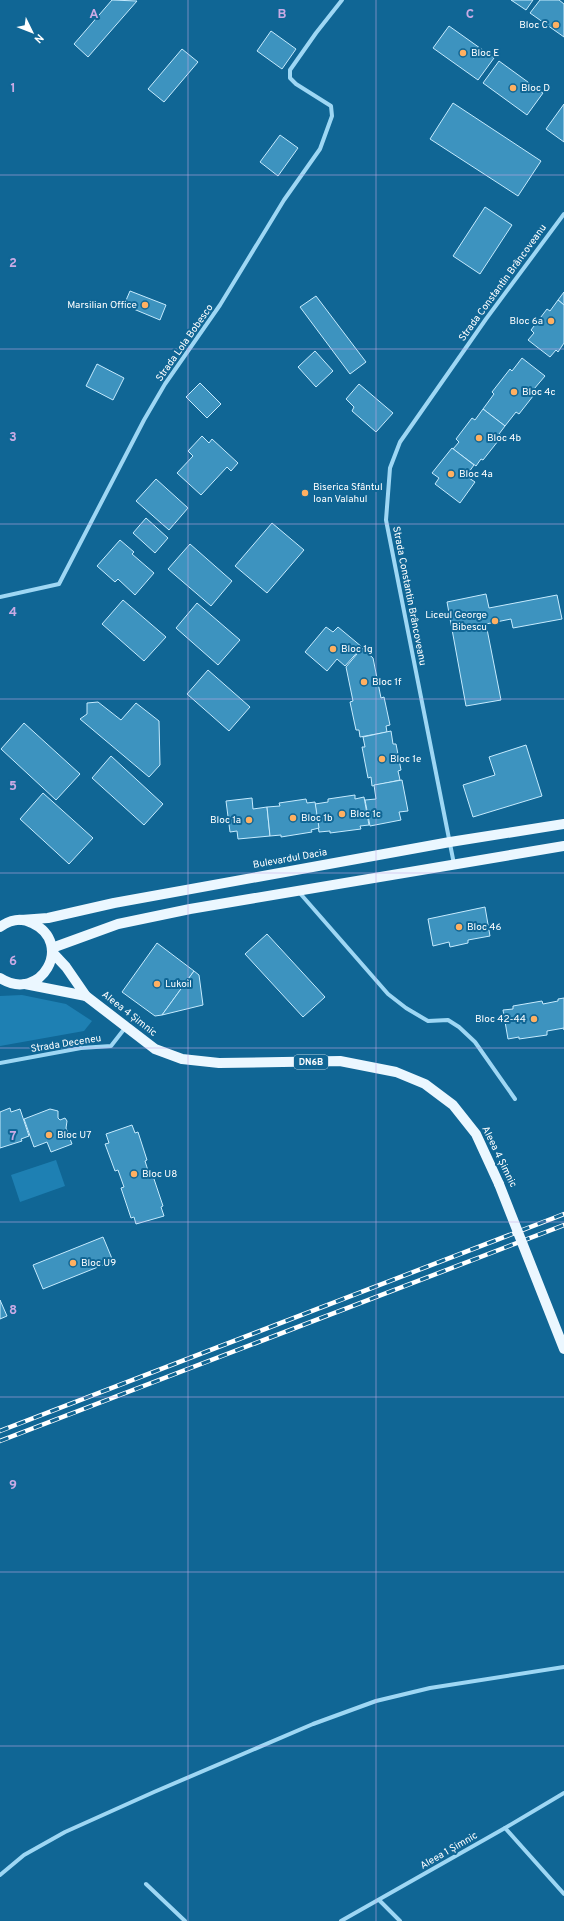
<svg xmlns="http://www.w3.org/2000/svg" width="564" height="1921" viewBox="0 0 564 1921" font-family="Overpass,sans-serif">
	<style>
		.green { fill: #1e80b3 }
		.building { fill: #3d93bf; stroke: #c6ebfe }
		.lines { fill: none; stroke-linecap: round; stroke-linejoin: round }
		.minor { stroke: #9ed7f4; stroke-width: 4 }
		.primary { stroke: #ebf7ff; stroke-width: 10 }
		.rail-casing { stroke: #fff; stroke-width: 4.5 }
		.rail { stroke: #106695; stroke-width: 3; stroke-dasharray: 9; stroke-linecap: butt }
		.primary-bridge { stroke: #ebf7ff; stroke-width: 10 }
		.grid { fill: none; stroke: #caabe5; stroke-width: 1; stroke-opacity: 0.55 }
		.poi-dot { fill: #ffb061; stroke: #106695; stroke-width: 1.5 }
		.labels { text-anchor: middle; dominant-baseline: central; stroke-width: 4; stroke-linejoin: round; paint-order: stroke }
		.shield { fill: #106695; stroke: #b7d1df; stroke-width: 1 }
		.shield-label { font-size: 9px; font-weight: bold; fill: #fff }
		.poi-label { font-size: 10px; fill: #fff; stroke: #106695; text-anchor: start }
		.street-label { font-size: 10px; fill: #fff; stroke: #106695 }
		.grid-label { font-size: 13px; text-anchor: middle; font-weight: bold; fill: #caabe5; stroke: #106695; stroke-width: 4; stroke-linejoin: round; paint-order: stroke }
	</style>
	<rect width="100%" height="100%" fill="#106695"/>
	<g class="green">
		<polygon points="22,995 66,1004 92,1021 84,1031 0,1046 0,996"/>
		<polygon points="56,1160 65,1186 20,1202 11,1175"/>
	</g>
	<g class="building">
		<polygon points="112,0 137,1 88,57 74,44"/>
		<polygon points="511,0 533,0 526,10"/>
		<polygon points="540,0 559,0 564,4 564,37 530,13"/>
		<polygon points="449,26 494,58 478,80 433,48"/>
		<polygon points="271,31 296,49 282,69 257,51"/>
		<polygon points="182,49 198,62 164,102 148,89"/>
		<polygon points="499,61 543,93 527,115 483,83"/>
		<polygon points="453,103 541,161 518,196 430,139"/>
		<polygon points="564,104 564,142 546,129"/>
		<polygon points="280,135 298,148 278,176 260,162"/>
		<polygon points="485,207 512,225 480,274 453,256"/>
		<polygon points="130,291 166,305 160,320 124,305"/>
		<polygon points="564,292 564,305 558,300"/>
		<polygon points="316,296 366,362 350,374 300,307"/>
		<polygon points="558,300 564,305 564,343 558,352 556,350 550,357 528,340 534,333 531,330 547,309 550,311"/>
		<polygon points="315,351 333,371 316,387 298,367"/>
		<polygon points="522,358 545,376 534,389 537,391 519,414 516,412 505,426 483,409 494,394 492,392 510,369 512,371"/>
		<polygon points="97,364 124,378 113,400 86,386"/>
		<polygon points="200,383 221,404 207,418 186,397"/>
		<polygon points="359,384 393,413 376,432 352,411 354,407 346,399"/>
		<polygon points="483,409 505,426 499,434 502,436 483,460 481,459 476,466 453,449 459,442 456,439 472,418 475,420"/>
		<polygon points="202,436 209,443 212,439 238,463 231,471 227,467 201,495 177,473 193,456 188,451"/>
		<polygon points="452,448 474,465 466,476 475,482 460,503 435,484 439,478 432,473"/>
		<polygon points="156,479 188,508 169,530 136,501"/>
		<polygon points="146,518 168,538 155,553 133,533"/>
		<polygon points="272,523 304,550 267,593 235,566"/>
		<polygon points="120,540 134,552 132,554 154,573 135,595 118,579 115,582 97,566"/>
		<polygon points="190,544 232,581 211,606 168,569"/>
		<polygon points="486,594 489,608 557,595 562,619 513,628 511,619 486,624 501,700 466,706 447,602"/>
		<polygon points="123,600 166,637 144,661 102,624"/>
		<polygon points="197,603 240,640 218,665 176,628"/>
		<polygon points="326,627 333,632 338,627 362,647 345,666 337,659 327,671 305,652"/>
		<polygon points="362,648 373,658 381,698 384,697 390,725 386,726 387,732 360,737 359,730 356,730 350,702 353,701 346,667"/>
		<polygon points="208,670 250,707 229,731 187,694"/>
		<polygon points="98,702 121,720 136,703 159,721 160,765 149,777 80,719 87,714 87,703"/>
		<polygon points="24,723 80,774 56,800 1,749"/>
		<polygon points="391,731 393,744 396,744 401,770 398,771 400,780 372,786 371,777 368,778 362,747 365,747 363,737"/>
		<polygon points="526,745 542,796 473,817 463,785 495,775 489,757"/>
		<polygon points="111,756 163,804 144,825 92,778"/>
		<polygon points="402,780 408,811 399,812 401,820 370,826 365,800 376,799 374,785"/>
		<polygon points="43,793 93,838 69,864 20,819"/>
		<polygon points="355,795 355,799 364,797 369,825 360,826 361,829 330,833 330,831 319,832 315,804 328,802 328,799"/>
		<polygon points="252,798 253,809 267,807 270,836 238,839 237,831 230,832 226,801"/>
		<polygon points="306,799 307,803 315,802 319,828 311,830 312,832 281,837 281,835 270,836 267,807 280,806 279,803"/>
		<polygon points="485,907 490,936 468,940 468,943 450,947 449,942 433,946 428,919"/>
		<polygon points="267,934 325,997 303,1017 245,954"/>
		<polygon points="157,943 194,971 162,1015 155,1016 122,992"/>
		<polygon points="194,971 199,975 203,1005 162,1015"/>
		<polygon points="564,998 564,1030 564,1028 547,1031 547,1035 519,1039 519,1037 508,1039 503,1010 513,1009 513,1006 542,1001 543,1004 558,1001 558,999"/>
		<polygon points="10,1108 11,1112 20,1109 29,1136 21,1139 22,1141 0,1148 0,1112"/>
		<polygon points="50,1109 58,1111 58,1118 60,1120 65,1118 67,1121 66,1128 72,1144 51,1152 47,1142 34,1147 24,1119"/>
		<polygon points="132,1125 135,1133 138,1132 147,1160 145,1161 150,1177 153,1176 163,1206 161,1207 164,1216 136,1224 134,1217 131,1218 121,1188 124,1187 118,1170 115,1171 105,1144 109,1143 106,1134"/>
		<polygon points="103,1237 113,1261 43,1289 33,1265"/>
		<polygon points="0,1300 7,1316 0,1319"/>
	</g>
	<g class="lines">
		<g class="minor">
			<polyline points="0,597 59,584 144,420 165,384 220,305 284,200 320,149 332,116 331,106 296,84 290,78 290,70 316,33 342,0"/>
			<polyline points="454,864 386,520 390,468 400,442 486,319 564,214"/>
			<polyline points="298,891 388,994 406,1008 428,1021 448,1020 459,1027 475,1042 515,1099"/>
			<polyline points="0,1063 81,1048 111,1046 125,1028"/>
			<polyline points="505,1828 564,1894"/>
			<polyline points="0,1875 24,1855 65,1832 154,1792 313,1724 376,1701 430,1688 564,1667"/>
			<polyline points="146,1884 185,1921"/>
			<polyline points="379,1900 400,1921"/>
			<polyline points="341,1921 505,1828 564,1793"/>
		</g>
		<g class="primary">
			<polyline points="21,920 48,918 114,903 450,842 564,824"/>
			<path d="M0 927C10 920 21 917 32 923 75 943 41 1004 0 978"/>
			<polyline points="52,948 118,924 190,909 564,846"/>
			<polyline points="52,952 66,967 86,996 155,1049 182,1059 219,1063 340,1061 396,1072 425,1084 453,1105 476,1134 499,1184"/>
			<polyline points="25,984 86,996"/>
		</g>
		<defs>
			<g id="rail">
				<polyline points="0,1431 564,1214"/>
				<polyline points="0,1441 564,1225"/>
			</g>
		</defs>
		<use href="#rail" class="rail-casing"/>
		<use href="#rail" class="rail"/>
		<polyline class="primary-bridge" points="499,1184 564,1349"/>
	</g>
	<path class="grid" d="M188 0V1921M376 0V1921M0 175H564M0 349H564M0 524H564M0 699H564M0 873H564M0 1048H564M0 1222H564M0 1397H564M0 1572H564M0 1746H564"/>
	<g class="poi-dot">
		<circle cx="556" cy="25" r="4"/>
		<circle cx="463" cy="53" r="4"/>
		<circle cx="513" cy="88" r="4"/>
		<circle cx="145" cy="305" r="4"/>
		<circle cx="551" cy="321" r="4"/>
		<circle cx="514" cy="392" r="4"/>
		<circle cx="479" cy="438" r="4"/>
		<circle cx="451" cy="474" r="4"/>
		<circle cx="305" cy="493" r="4"/>
		<circle cx="495" cy="621" r="4"/>
		<circle cx="333" cy="649" r="4"/>
		<circle cx="364" cy="682" r="4"/>
		<circle cx="382" cy="759" r="4"/>
		<circle cx="342" cy="814" r="4"/>
		<circle cx="293" cy="818" r="4"/>
		<circle cx="249" cy="820" r="4"/>
		<circle cx="459" cy="927" r="4"/>
		<circle cx="157" cy="984" r="4"/>
		<circle cx="534" cy="1019" r="4"/>
		<circle cx="49" cy="1135" r="4"/>
		<circle cx="134" cy="1174" r="4"/>
		<circle cx="73" cy="1263" r="4"/>
	</g>
	<g class="labels">
		<rect class="shield" x="294" y="1055" width="34" height="14" rx="3"/>
		<g class="shield-label">
			<text x="311" y="1062">DN6B</text>
		</g>
		<g class="poi-label">
			<text x="548" y="25" text-anchor="end">Bloc C</text>
			<text x="471" y="53">Bloc E</text>
			<text x="521" y="88">Bloc D</text>
			<text x="137" y="305" text-anchor="end">Marsilian Office</text>
			<text x="543" y="321" text-anchor="end">Bloc 6a</text>
			<text x="522" y="392">Bloc 4c</text>
			<text x="487" y="438">Bloc 4b</text>
			<text x="459" y="474">Bloc 4a</text>
			<text x="313" y="487">Biserica Sfântul<tspan x="313" dy="12">Ioan Valahul</tspan></text>
			<text x="487" y="615" text-anchor="end">Liceul George<tspan x="487" dy="12">Bibescu</tspan></text>
			<text x="341" y="649">Bloc 1g</text>
			<text x="372" y="682">Bloc 1f</text>
			<text x="390" y="759">Bloc 1e</text>
			<text x="350" y="814">Bloc 1c</text>
			<text x="301" y="818">Bloc 1b</text>
			<text x="241" y="820" text-anchor="end">Bloc 1a</text>
			<text x="467" y="927">Bloc 46</text>
			<text x="165" y="984">Lukoil</text>
			<text x="526" y="1019" text-anchor="end">Bloc 42-44</text>
			<text x="57" y="1135">Bloc U7</text>
			<text x="142" y="1174">Bloc U8</text>
			<text x="81" y="1263">Bloc U9</text>
		</g>
		<g class="street-label">
			<text transform="translate(503 283) rotate(-54)">Strada Constantin Brâncoveanu</text>
			<text transform="translate(185 343) rotate(-55)">Strada Lola Bobesco</text>
			<text transform="translate(409 596) rotate(79)">Strada Constantin Brâncoveanu</text>
			<text transform="translate(290 859) rotate(-10)">Bulevardul Dacia</text>
			<text transform="translate(129 1014) rotate(38)">Aleea 4 Șimnic</text>
			<text transform="translate(66 1044) rotate(-9)">Strada Deceneu</text>
			<text transform="translate(499 1157) rotate(64)">Aleea 4 Șimnic</text>
			<text transform="translate(449 1851) rotate(-30)">Aleea 1 Șimnic</text>
		</g>
	</g>
	<g class="grid-label">
		<text x="94" y="18">A</text>
		<text x="282" y="18">B</text>
		<text x="470" y="18">C</text>
		<text x="13" y="92">1</text>
		<text x="13" y="267">2</text>
		<text x="13" y="441">3</text>
		<text x="13" y="616">4</text>
		<text x="13" y="790">5</text>
		<text x="13" y="965">6</text>
		<text x="13" y="1140">7</text>
		<text x="13" y="1314">8</text>
		<text x="13" y="1489">9</text>
	</g>
	<g transform="translate(32 32) rotate(133)" stroke="#106695" stroke-width="3" paint-order="stroke">
	<path d="M0-3L7 15L0 10L-7 15Z" fill="#ffffff"/>
	<text y="-6" font-size="11" font-weight="bold" text-anchor="middle" fill="#ffffff">N</text>
	</g>
</svg>
